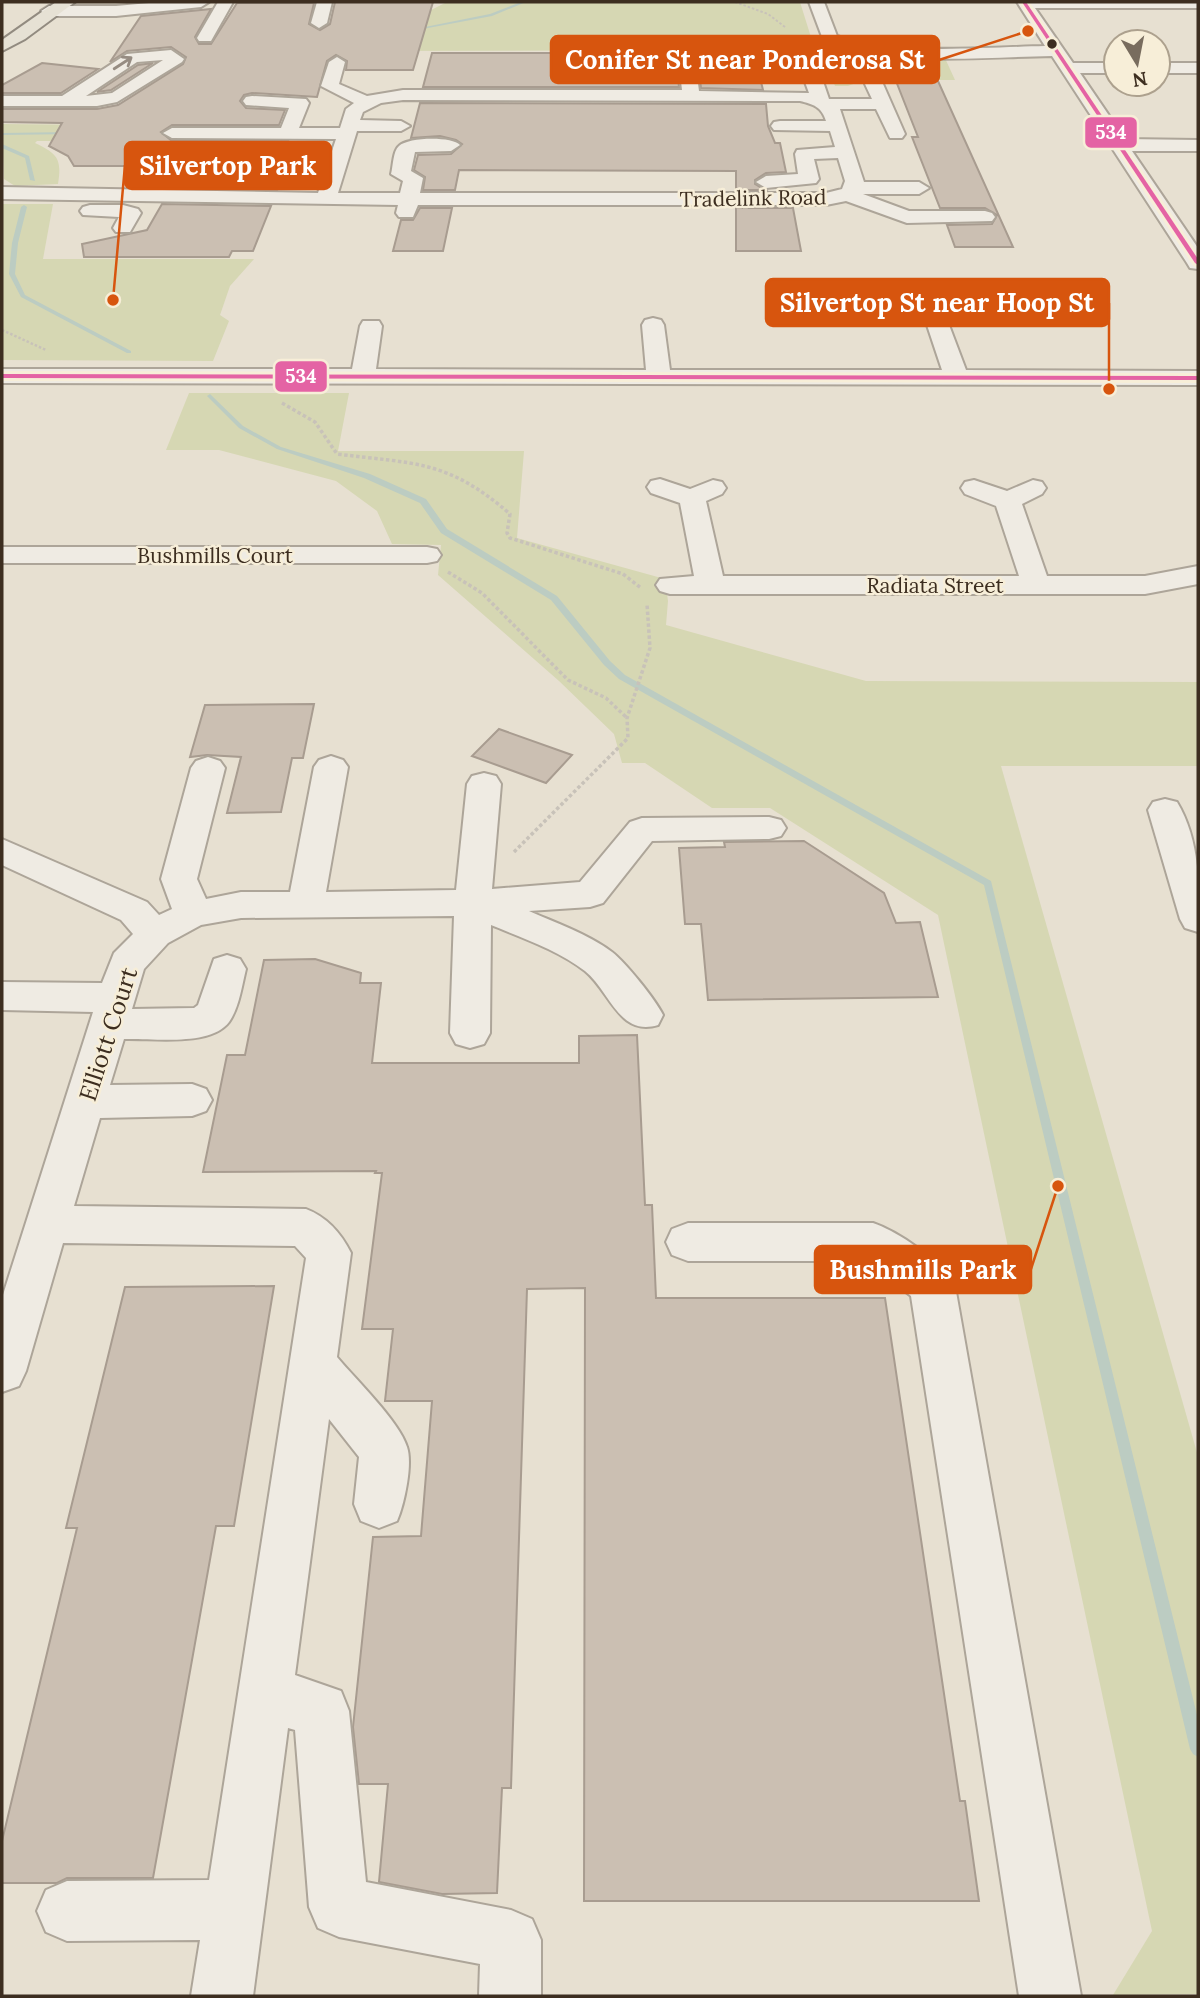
<svg xmlns="http://www.w3.org/2000/svg" width="1200" height="1998" viewBox="0 0 1200 1998" font-family="Lora,serif">
	<style>
		.green { fill: #d6d7b3 }
		.lines { fill: none; stroke-linecap: round; stroke-linejoin: round }
		.stream { fill: #bcccc2; fill-rule: evenodd }
		.building { fill: #cbbfb2; stroke: #a89c90; stroke-width: 2 }
		.minor-casing { stroke: #ada599; stroke-width: 4 }
		.major-casing { stroke: #928b80; stroke-width: 4 }
		.path-far2 { stroke: #c8c2b9; stroke-width: 2; stroke-dasharray: 2.5 2; stroke-linecap: butt }
		.path-far1 { stroke: #c8c2b9; stroke-width: 2.5; stroke-dasharray: 2.5 2; stroke-linecap: butt }
		.path { stroke: #c8c2b9; stroke-width: 3.5; stroke-dasharray: 3.5 2.5; stroke-linecap: butt }
		.minor { fill: #efebe3; fill-rule: evenodd }
		.major { fill: #e6e1d4; fill-rule: evenodd }
		.bus-1-casing { stroke: #f7eed8; stroke-width: 6 }
		.bus-1 { fill: #e463a4; fill-rule: evenodd }
		.oneway { stroke: #968c82 }
		.bus-dot { fill: #3d2e20; stroke: #f7eed8; stroke-width: 2.5 }
		.labels { text-anchor: middle; dominant-baseline: central; stroke-width: 5; stroke-linejoin: round; paint-order: stroke }
		.far-street-label { font-size: 21px; fill: #3d2e20; stroke: #f7eed8 }
		.street-label { font-size: 24px; fill: #3d2e20; stroke: #f7eed8 }
		.leader { fill: none; stroke: #d7550e; stroke-width: 2.5 }
		.callout-dot { fill: #d7550e; stroke: #f7eed8; stroke-width: 2.5 }
		.callout { fill: #d7550e; stroke: #d7550e; stroke-width: 2.5 }
		.callout-label { font-size: 26px; text-anchor: middle; font-weight: bold; fill: #fff }
		.line-badge { stroke: #f7eed8; stroke-width: 2.5 }
		.badge-label { font-size: 19px; text-anchor: middle; font-weight: bold; fill: #fff }
	</style>
	<rect width="100%" height="100%" fill="#e7e0d1"/>
	<g class="green">
		<path d="M447 2H800L815 50 338 51 249 91 199 120 183 126 101 141H37L35 143C58 154 62 159 58 184L15 186 4 179 2 124 100 125 415 18Z"/>
		<polygon points="882,53 944,56 955,80 864,80 848,86 835,86 833,81 887,70"/>
		<polygon points="2,204 53,204 43,259 254,259 230,286 220,315 229,321 213,361 2,360"/>
		<polygon points="189,393 349,393 338,451 524,451 517,538 665,579 668,601 666,625 866,681 1198,682 1198,766 1001,766 1198,1456 1198,1994 1113,1995 1152,1931 938,915 770,808 712,808 645,763 622,763 614,734 559,681 438,575 441,545 392,544 377,511 336,481 219,450 166,450"/>
	</g>
	<g class="lines">
		<g class="stream">
			<polygon points="521,2 526,2 492,16 412,31 410,30 490,14"/>
			<polygon points="71,132 73,134 2,135 2,133"/>
			<polygon points="2,144 29,156 35,181 30,180 25,158 2,148"/>
			<polygon points="24,205 27,207 18,243 15,274 25,295 131,351 131,353 127,353 21,297 9,274 12,243 21,207"/>
			<polygon points="210,394 243,426 281,447 370,474 426,499 447,529 557,596 610,661 625,675 991,881 1198,1719 1198,1757 1193,1754 1190,1749 984,885 619,679 604,665 551,600 441,533 420,503 364,478 277,449 239,428 207,396"/>
		</g>
	</g>
	<g class="building">
		<polygon points="335,2 433,2 413,70 346,70 347,61 336,55 327,61 317,97 252,93 244,95 240,101 246,108 285,110 279,125 172,125 161,132 172,141 288,141 279,162 288,162 277,190 171,188 178,174 136,175 141,166 74,166 68,156 49,146 62,123 2,122 2,109 97,109 118,105 183,64 186,57 171,47 127,51 110,62 141,16 211,9 195,37 199,44 211,44 237,3 314,3 309,24 320,30 330,24"/>
		<polygon points="432,53 666,53 675,55 679,87 423,87"/>
		<polygon points="756,61 763,90 701,88 698,63"/>
		<polygon points="42,63 98,69 61,93 2,93 2,85"/>
		<polygon points="153,63 111,90 97,92 138,65"/>
		<polygon points="896,81 938,81 1013,247 955,247 947,225 992,224 997,215 985,208 940,208 912,137 918,137"/>
		<polygon points="420,103 766,104 768,126 775,143 780,143 786,172 766,173 755,180 755,184 765,190 736,190 736,171 459,170 455,190 423,190 425,177 414,170 418,155 451,154 462,144 456,140 440,136 411,138"/>
		<polygon points="162,204 271,206 253,251 232,251 229,257 84,257 82,244 147,230"/>
		<polygon points="420,208 452,208 443,251 393,251 401,220 413,220"/>
		<polygon points="736,208 793,208 801,251 736,251"/>
		<polygon points="314,704 303,758 292,758 281,812 227,813 241,757 207,755 190,757 205,705"/>
		<polygon points="499,729 572,755 546,783 472,756"/>
		<polygon points="804,841 884,893 896,923 920,922 938,997 708,1000 701,924 685,924 679,848 725,847 724,842"/>
		<polygon points="315,959 361,973 360,983 381,983 372,1063 579,1063 579,1036 637,1035 645,1205 652,1205 656,1298 885,1298 960,1801 965,1801 979,1901 584,1901 585,1288 527,1289 511,1788 502,1788 497,1893 442,1894 379,1882 388,1784 359,1784 353,1727 373,1537 421,1536 432,1401 385,1401 393,1329 362,1329 382,1173 375,1173 376,1171 203,1172 227,1055 245,1055 264,960"/>
		<polygon points="274,1286 234,1526 216,1526 153,1878 67,1878 57,1883 2,1883 2,1841 77,1528 66,1528 125,1287"/>
	</g>
	<g class="lines">
		<defs>
			<g id="minor">
				<polygon points="160,2 209,2 201,7 116,16 49,16 41,11 49,6 116,6"/>
				<polygon points="218,2 233,2 211,41 199,41 197,38"/>
				<polygon points="317,2 332,2 327,23 319,28 311,23"/>
				<path d="M809 2H824L837 36C891 56 987 47 1045 46L1017 2H1198V8H1035L1073 63H1116V73H1080L1125 139 1198 140V151H1132L1198 248V269L1190 268 1187 263 1052 56C981 57 891 67 824 42Z"/>
				<path d="M798 47 814 55 829 99H872L865 84 868 80 874 79 883 84 905 134 902 138H890L876 109H840L864 182H919L929 188 919 194H863L909 211H985L992 213 995 217 992 221 907 223 846 201 826 205H418L413 217H399L396 213 398 205 2 199V187L318 193 336 139 172 138 163 133 172 128H281L289 108 246 105 243 101 246 97 252 96 306 99 309 103 299 128H340L346 109 354 103 321 86 329 62 337 57 345 62 339 84 367 96 403 90H682L678 55 680 52ZM796 57 809 93 699 91 695 60ZM403 100 800 101C813 104 822 107 826 121H780L774 122 771 126 774 130 830 131 835 147 797 150 795 154 798 174 766 176 756 182 766 188 816 183 819 179 814 159 838 158 845 181 842 189 826 193H420L423 178 411 171 415 152 451 151 460 145C452 136 408 137 399 146 393 151 393 166 391 174L403 181 400 193H338L357 131H401L410 126 401 121 360 120 363 112 381 103Z"/>
				<path d="M171 50 184 59 182 62 117 102 97 106H2V96H62L127 54ZM163 60 112 93 86 96 137 62Z"/>
				<rect x="1158" y="63" width="40" height="10"/>
				<polygon points="90,205 123,205 138,209 141,213 130,232 116,232 113,228 119,217 83,215 80,211 83,207"/>
				<polygon points="653,318 661,320 664,325 670,370 942,370 927,325 930,320 946,320 949,325 966,370 1198,371 1198,385 2,383 2,369 352,369 360,326 363,321 379,321 382,326 376,369 646,370 642,325 645,320"/>
				<polygon points="660,479 690,489 713,480 722,482 726,488 722,494 706,501 723,576 1019,576 996,506 965,494 961,488 965,482 974,480 1007,491 1033,480 1042,482 1046,488 1042,494 1022,504 1047,576 1145,576 1198,566 1198,584 1145,594 670,594 660,591 656,585 660,579 694,576 680,503 651,493 647,487 651,481"/>
				<polygon points="2,547 427,547 437,549 441,555 437,561 427,563 2,563"/>
				<path d="M331 756 343 760 348 767 326 892 456 890 467 784 472 776 484 773 496 776 501 784 492 889 580 882 630 822 642 818 769 817 781 820 786 828 781 836 769 839 652 841 603 903 590 907 529 911C556 923 588 934 612 952 626 963 655 999 663 1015L658 1025C619 1037 610 991 585 971 558 950 522 938 491 925L490 1033 484 1044 470 1048 456 1044 450 1033 454 916 241 918 201 925 168 943 144 969 132 1009 194 1008 198 1005 214 959 227 955 240 959 246 969C242 985 239 1008 229 1022 210 1047 153 1038 124 1039L110 1085 192 1084 206 1089 212 1100 206 1111 192 1116 100 1118 74 1206 306 1209C327 1217 341 1233 351 1253L337 1357C356 1380 399 1421 407 1447 413 1464 404 1505 397 1521L379 1528 361 1521 354 1504 359 1457 329 1419 295 1675 341 1691 349 1711 366 1882 511 1910 532 1919 541 1940V1996H479L480 1964 339 1937 318 1928 309 1907 295 1730 288 1728 253 1996H191L200 1940 67 1941 46 1932 37 1911 46 1890 67 1881 209 1880 306 1258 295 1246 63 1243 26 1371 19 1386 2 1392V1298L93 1012 2 1010V982L102 983 114 953 133 934 121 920 2 865V839L147 902 159 915 172 909 161 879 191 768 196 761 208 757 220 761 225 768 197 879 206 899 241 892H290L314 767 319 760Z"/>
				<path d="M1165 799 1177 802C1200 840 1200 889 1198 932L1185 928 1180 919 1148 810 1153 802Z"/>
				<path d="M688 1223H873C899 1232 943 1262 955 1286L1081 1996H1019L911 1296 865 1261H688L672 1255 666 1242 672 1229Z"/>
			</g>
			<polygon id="major" points="56,2 75,2 25,39 2,51 2,40"/>
		</defs>
		<use href="#minor" class="minor-casing"/>
		<use href="#major" class="major-casing"/>
		<polyline class="path-far2" points="735,2 768,14 785,27"/>
		<polyline class="path-far1" points="2,330 46,350"/>
		<g class="path">
			<path d="M282 403 315 422 337 454C414 464 447 459 510 514L507 533 510 538 623 574 641 588"/>
			<polyline points="448,572 482,593 568,680 606,698 627,718"/>
			<polyline points="514,852 628,738 627,718 650,648 647,604"/>
		</g>
		<use href="#minor" class="minor"/>
		<use href="#major" class="major"/>
		<defs>
			<g id="bus-1">
				<polygon points="1022,2 1026,2 1198,259 1198,265 1195,263"/>
				<polygon points="2,374 1198,376 1198,380 2,378"/>
			</g>
		</defs>
		<use href="#bus-1" class="bus-1-casing"/>
		<use href="#bus-1" class="bus-1"/>
	</g>
	<defs><path id="oneway-shaft" d="M-6 0H5M1.5-3L5.5 0L1.5 3" fill="none" stroke-width="1.6" stroke-linecap="round" stroke-linejoin="round" transform="scale(1.75)"/></defs>
	<use class="oneway" href="#oneway-shaft" transform="translate(123 63) rotate(-33)"/>
	<circle class="bus-dot" cx="1052" cy="44" r="6"/>
	<g class="labels">
		<g class="far-street-label">
			<text transform="translate(753 198) rotate(-1)">Tradelink Road</text>
			<text x="215" y="555">Bushmills Court</text>
			<text x="935" y="585">Radiata Street</text>
		</g>
		<g class="street-label">
			<text transform="translate(108 1034) rotate(-72)">Elliott Court</text>
		</g>
	</g>
	<path class="leader" d="M1028 31L939 60M113 300L125 165M1109 389L1109 303M1058 1186L1031 1269"/>
	<g class="callout-dot">
		<circle cx="1028" cy="31" r="7"/>
		<circle cx="113" cy="300" r="7"/>
		<circle cx="1109" cy="389" r="7"/>
		<circle cx="1058" cy="1186" r="7"/>
	</g>
	<g class="callout">
		<rect x="551" y="36" width="388" height="47" rx="7"/>
		<rect x="125" y="142" width="206" height="47" rx="7"/>
		<rect x="766" y="279" width="343" height="47" rx="7"/>
		<rect x="815" y="1246" width="216" height="47" rx="7"/>
	</g>
	<g class="callout-label">
		<text x="745" y="69">Conifer St near Ponderosa St</text>
		<text x="228" y="175">Silvertop Park</text>
		<text x="937" y="312">Silvertop St near Hoop St</text>
		<text x="923" y="1279">Bushmills Park</text>
	</g>
	<g class="line-badge">
		<rect x="1084" y="116" width="54" height="33" rx="7" fill="#e463a4"/>
		<rect x="274" y="360" width="54" height="33" rx="7" fill="#e463a4"/>
	</g>
	<g class="badge-label">
		<text x="1111" y="139">534</text>
		<text x="301" y="383">534</text>
	</g>
	<rect width="1200" height="1998" fill="none" stroke="#3d2e20" stroke-width="7"/>
	<g transform="translate(1137 63) rotate(170)"><circle r="33" fill="#f7eed8" stroke="#ada18e" stroke-width="2"/>
	<path d="M0-5L12 26L0 18L-12 26Z" fill="#786c5e"/>
	<text y="-10" font-size="19" font-weight="bold" text-anchor="middle" fill="#3d2e20">N</text>
	</g>
</svg>
